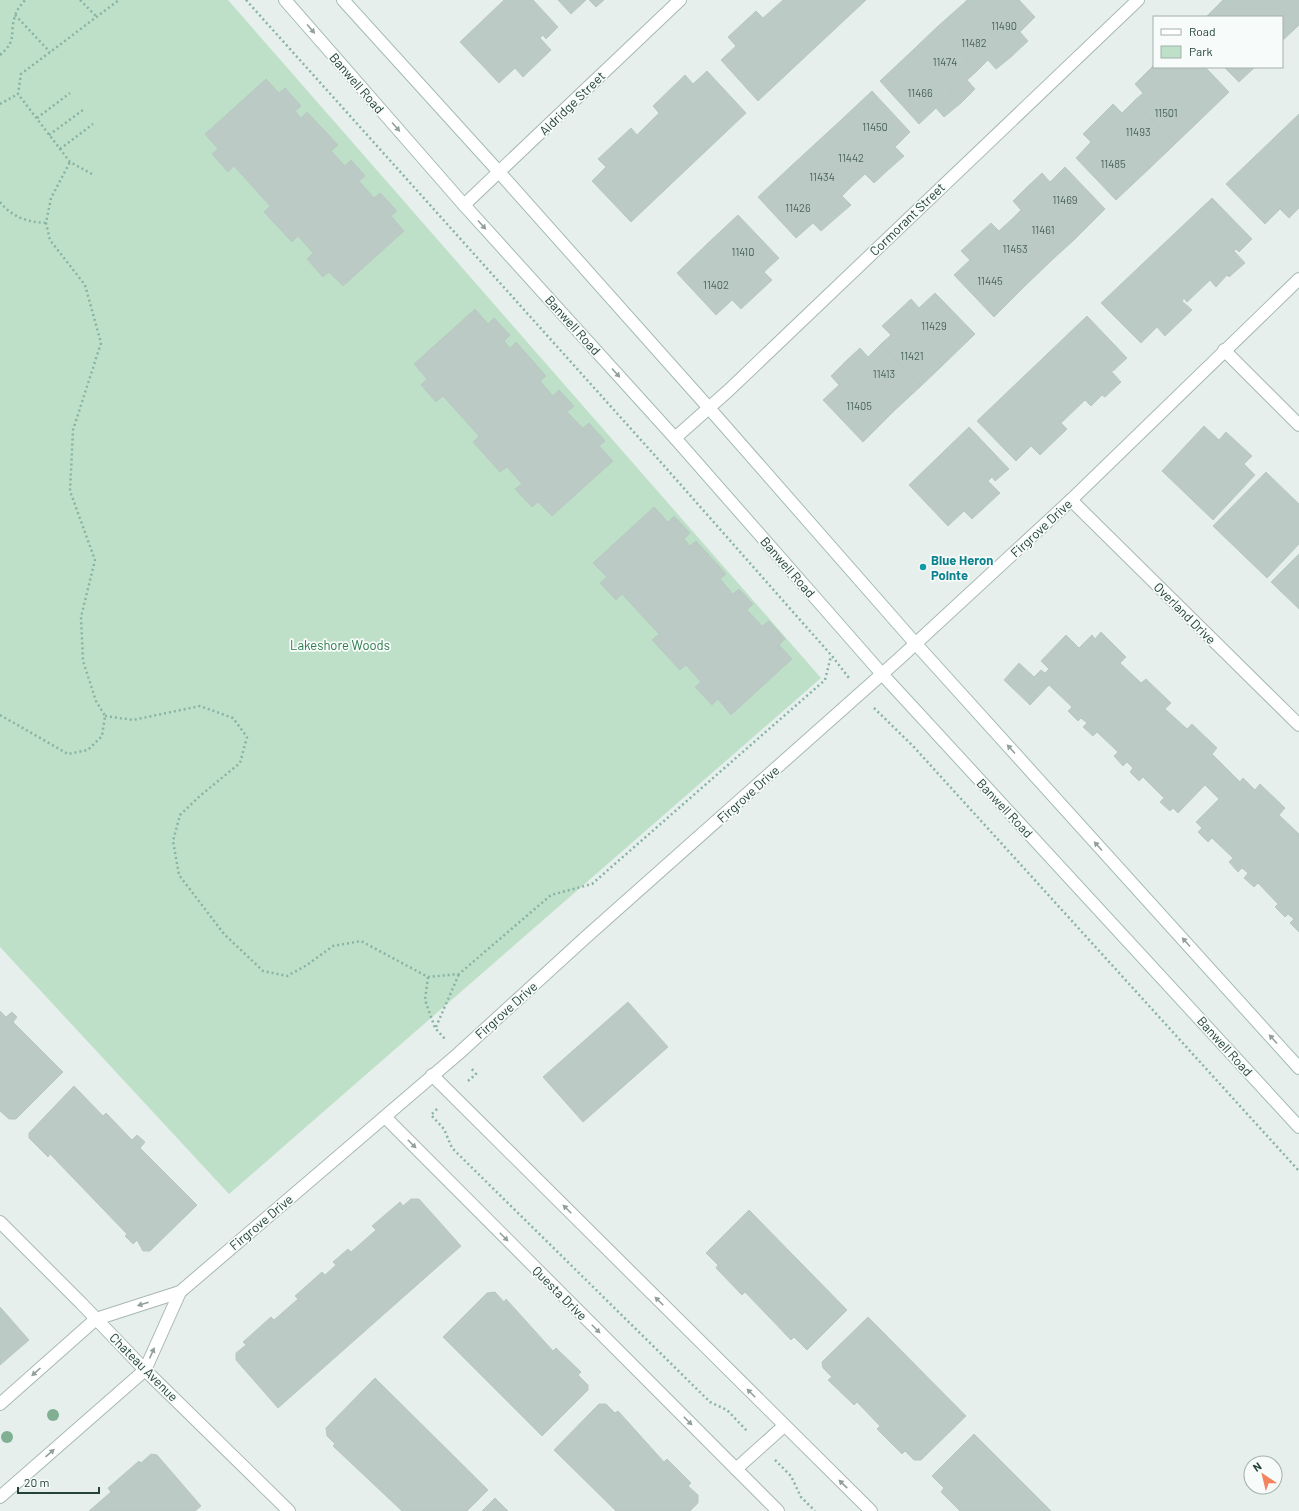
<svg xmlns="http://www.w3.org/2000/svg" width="1299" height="1511" viewBox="0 0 1299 1511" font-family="Barlow,sans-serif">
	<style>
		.green { fill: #bfe0c8 }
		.building { fill: #bbcac4; stroke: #b8c9c2 }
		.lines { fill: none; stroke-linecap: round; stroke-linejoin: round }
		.minor-casing { stroke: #a8b8b2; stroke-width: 14 }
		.secondary-casing { stroke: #a4bbb3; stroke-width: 14 }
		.path { stroke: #86b3a5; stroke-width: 2.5; stroke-dasharray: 2 3; stroke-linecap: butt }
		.minor { stroke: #fff; stroke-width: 12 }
		.secondary { stroke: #fff; stroke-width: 12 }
		.tree { fill: #80af93 }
		.oneway { fill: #92a09c }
		.culture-dot { fill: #0f9aa8; stroke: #f7fbf9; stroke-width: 1.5 }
		.labels { text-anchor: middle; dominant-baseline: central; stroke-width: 3.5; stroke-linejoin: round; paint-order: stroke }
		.number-label { font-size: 11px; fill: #4a645c }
		.street-label { font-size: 13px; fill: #24423a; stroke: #f7fbf9 }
		.culture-label { font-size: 13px; font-weight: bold; fill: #0d838f; stroke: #f7fbf9; text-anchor: start }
		.park-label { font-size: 13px; fill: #2d7a4b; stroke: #f7fbf9 }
	</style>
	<rect width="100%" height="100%" fill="#e6efeb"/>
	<polygon class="green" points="0,0 228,0 821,678 229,1194 0,947"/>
	<g class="building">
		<polygon points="504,0 533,0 558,27 546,39 543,35 540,38 551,50 523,77 515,68 499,83 460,42"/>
		<polygon points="558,0 586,0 571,14"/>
		<polygon points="589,0 604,0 596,7"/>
		<polygon points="783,0 866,0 758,101 721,60 736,46 728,37 756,11 763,18"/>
		<polygon points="967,0 1019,0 1035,17 1020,32 1028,41 1011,57 963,4"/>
		<polygon points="1223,0 1272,0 1298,26 1282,41 1282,17 1239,17"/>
		<polygon points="1223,0 1239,17 1207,17 1207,16"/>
		<polygon points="1272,0 1299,0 1299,25 1298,26"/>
		<polygon points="963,4 1011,57 996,69 988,60 977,71 937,27"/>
		<polygon points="937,27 977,71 967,80 975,89 961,103 913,50"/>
		<polygon points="913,50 961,103 944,117 936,108 919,124 880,81"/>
		<polygon points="1154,65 1154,67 1205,67 1229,92 1197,123 1147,72"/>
		<polygon points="1224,67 1255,67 1239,82"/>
		<polygon points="707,71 746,113 631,222 592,181 606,167 598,159 631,128 637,135 659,113 653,106 685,75 693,84"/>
		<polygon points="1147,72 1197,123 1175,144 1134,101 1143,93 1135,84"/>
		<polygon points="266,79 279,93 285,88 301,106 295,111 301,118 307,112 338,145 331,151 345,166 351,160 365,176 359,181 374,198 380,193 397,211 391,216 404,231 343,286 329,272 323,277 307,259 313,253 298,236 292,242 264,212 270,206 234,166 228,172 212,154 218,149 205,134"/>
		<polygon points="872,91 910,132 895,147 904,156 887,171 840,121"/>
		<polygon points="1134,101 1175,144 1150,168 1100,117 1113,104 1122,113"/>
		<polygon points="1299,114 1299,208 1289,218 1280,209 1265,224 1226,184"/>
		<polygon points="1100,117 1150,168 1116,200 1076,158 1091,142 1083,134"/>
		<polygon points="840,121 887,171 874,183 865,174 853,185 815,144"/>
		<polygon points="815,144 853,185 842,196 851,205 837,217 790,167"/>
		<polygon points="790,167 837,217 821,231 813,223 796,238 758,197"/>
		<polygon points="1065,167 1105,209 1074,240 1025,189 1042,173 1050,182"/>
		<polygon points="1025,189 1074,240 1052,260 1012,219 1021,210 1013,201"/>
		<polygon points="1212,198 1252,239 1239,252 1236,249 1234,251 1245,263 1229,277 1227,275 1216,287 1210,280 1187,302 1184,298 1182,301 1192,310 1165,336 1157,327 1141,343 1101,303"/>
		<polygon points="738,215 779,258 764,272 772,280 756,295 707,244"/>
		<polygon points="1012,219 1052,260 1026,285 978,235 991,223 999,231"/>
		<polygon points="978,235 1026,285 994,317 954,275 970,260 961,251"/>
		<polygon points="707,244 756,295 741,309 732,300 716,315 677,273"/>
		<polygon points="935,293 975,334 943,365 894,315 911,299 919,308"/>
		<polygon points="475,309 488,324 494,318 510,335 504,341 510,348 516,342 546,376 540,381 553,396 559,390 574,406 567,412 583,428 589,423 605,441 599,446 613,461 552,516 538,502 532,507 515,489 522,484 507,467 500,472 473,442 479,436 443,396 436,402 421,385 427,379 414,364"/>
		<polygon points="894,315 943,365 921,386 881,344 891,335 882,326"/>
		<polygon points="1087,316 1127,358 1113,371 1110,370 1121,382 1105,397 1102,395 1091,406 1085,400 1061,423 1067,429 1040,455 1031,446 1016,461 977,421"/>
		<polygon points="881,344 921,386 895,410 847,360 860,348 868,357"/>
		<polygon points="847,360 895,410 863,442 823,400 839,385 831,376"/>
		<polygon points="1204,426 1219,440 1226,432 1252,456 1244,464 1255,475 1213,520 1162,471"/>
		<polygon points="969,427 1009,469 995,481 992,477 988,481 1000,493 972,519 964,511 948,526 909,485"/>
		<polygon points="1266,472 1299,504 1299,544 1267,578 1213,526"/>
		<polygon points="654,507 668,522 674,516 690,533 684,539 690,546 696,541 726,574 720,579 733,594 739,589 753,604 747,610 762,626 769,621 785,639 779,645 792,659 731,715 718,699 712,705 695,687 701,682 686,665 680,670 652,640 659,634 622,594 616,600 600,583 607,577 593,563"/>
		<polygon points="1299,554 1299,609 1271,582"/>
		<polygon points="1101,632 1126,657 1120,663 1141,683 1146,679 1171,703 1165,709 1187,729 1192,724 1217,748 1212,754 1240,782 1243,778 1255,790 1260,784 1285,808 1279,815 1299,834 1299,932 1290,923 1294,919 1288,914 1285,917 1275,907 1278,904 1258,883 1254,887 1244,878 1248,873 1242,868 1238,872 1229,862 1233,858 1212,838 1208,842 1198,832 1202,828 1196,822 1219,799 1205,785 1178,813 1173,808 1170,811 1160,802 1164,798 1143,777 1139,781 1130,772 1133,768 1127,762 1123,766 1114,756 1118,752 1097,732 1093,736 1083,727 1087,723 1081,718 1078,721 1068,711 1072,707 1049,685 1030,705 1004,680 1019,663 1034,677 1041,670 1045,673 1049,669 1041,661 1066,635 1079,648 1092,635 1095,639"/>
		<polygon points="628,1002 668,1047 583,1122 543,1077"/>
		<polygon points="0,1011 6,1017 12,1012 17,1017 13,1022 63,1072 16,1119 9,1119 0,1111"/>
		<polygon points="74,1086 103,1116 106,1113 132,1140 137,1135 145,1142 140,1148 197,1205 150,1251 143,1251 137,1240 133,1244 125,1236 127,1234 50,1154 48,1157 29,1138 29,1133"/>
		<polygon points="411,1199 419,1199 461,1246 278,1408 236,1360 236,1353 246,1345 243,1342 271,1317 274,1320 298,1299 295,1296 322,1272 325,1275 336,1265 333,1262 348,1249 351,1252 376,1230 372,1226 400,1202 403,1206"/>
		<polygon points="749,1210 847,1310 807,1350 794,1337 791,1340 745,1292 742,1295 716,1268 718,1265 706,1253"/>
		<polygon points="495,1292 504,1302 506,1299 553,1351 556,1348 581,1372 578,1375 588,1385 588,1390 542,1436 443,1337 487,1293"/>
		<polygon points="0,1307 29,1340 0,1365"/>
		<polygon points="868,1317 966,1416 921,1460 914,1460 905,1451 902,1454 877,1429 880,1426 857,1402 854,1405 828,1380 832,1377 823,1368 822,1362"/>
		<polygon points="375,1378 488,1490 467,1511 402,1511 333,1446 335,1444 327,1436 326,1428"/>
		<polygon points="599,1404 606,1404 615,1413 618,1411 664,1462 667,1459 691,1483 688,1486 698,1495 698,1503 690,1511 616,1511 554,1450"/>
		<polygon points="974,1434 1051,1511 960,1511 941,1492 944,1488 932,1476"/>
		<polygon points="151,1454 157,1455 201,1506 195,1511 89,1511 111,1492 108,1488 139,1461 141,1463"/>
		<polygon points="495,1498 508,1511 482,1511"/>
	</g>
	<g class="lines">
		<defs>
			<g id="minor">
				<polyline points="464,205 680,0"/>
				<polyline points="1224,350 1299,425"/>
				<polyline points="675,438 729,390 1138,0"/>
				<polyline points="1071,500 1299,725"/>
				<polyline points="432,1075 871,1511"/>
				<polyline points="385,1117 778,1511"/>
				<polyline points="0,1222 81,1303 145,1370 289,1511"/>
				<polyline points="0,1404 96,1319 180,1292 458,1054 586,937 900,658 1071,500 1299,279"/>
				<polyline points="736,1469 784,1426"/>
				<polyline points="0,1497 145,1370 180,1292"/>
			</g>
			<g id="secondary">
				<polyline points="285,0 464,205 675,438 882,674 1299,1127"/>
				<polyline points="343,0 499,172 709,408 915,643 1299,1068"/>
			</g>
		</defs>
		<use href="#minor" class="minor-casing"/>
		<use href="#secondary" class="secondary-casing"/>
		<g class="path">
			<polyline points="80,0 97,17"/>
			<polyline points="246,0 658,459 832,656 849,678"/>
			<polyline points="15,15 50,52"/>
			<path d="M0 55C18 40 9 34 15 16 17 9 21 5 25 0"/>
			<polyline points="0,104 18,94"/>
			<polyline points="37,118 70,93"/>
			<polyline points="49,135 83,110"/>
			<polyline points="60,149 93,124"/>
			<polyline points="92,174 70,162 18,94 21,74 119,0"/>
			<path d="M0 202C12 217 27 222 46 223"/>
			<polyline points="874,708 913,746 1299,1171"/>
			<polyline points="0,715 68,754 88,750 102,736 105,716 96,701 83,661 81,617 95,560 70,491 73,430 101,343 85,285 50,240 46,223 51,198 70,162"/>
			<polyline points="105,716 133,720 200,706 233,718 247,737 240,763 201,795 180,815 173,841 179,875 224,934 263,971 287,976 307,965 333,946 361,941 428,977 459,974 551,895 592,884 825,680 831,656"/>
			<polyline points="428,977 425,1000 435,1028 445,1039"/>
			<polyline points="436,1027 459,974"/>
			<polyline points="468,1081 476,1074 471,1068"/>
			<polyline points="437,1109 431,1115 444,1129 452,1148 710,1402 727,1410 748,1432"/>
			<polyline points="775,1460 791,1476 801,1497 815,1511"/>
		</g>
		<use href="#minor" class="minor"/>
		<use href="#secondary" class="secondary"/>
	</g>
	<g class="tree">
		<circle cx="53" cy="1415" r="6"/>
		<circle cx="7" cy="1437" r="6"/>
	</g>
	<defs><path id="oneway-solid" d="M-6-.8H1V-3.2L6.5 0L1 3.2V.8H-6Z"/></defs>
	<g class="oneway">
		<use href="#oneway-solid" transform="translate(311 29) rotate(49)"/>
		<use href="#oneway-solid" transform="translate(396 127) rotate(49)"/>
		<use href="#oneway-solid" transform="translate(482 225) rotate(48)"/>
		<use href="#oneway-solid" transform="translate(616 373) rotate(48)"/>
		<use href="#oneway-solid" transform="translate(1011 749) rotate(-132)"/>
		<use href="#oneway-solid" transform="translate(1098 846) rotate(-132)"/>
		<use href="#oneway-solid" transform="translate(1186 942) rotate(-132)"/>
		<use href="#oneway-solid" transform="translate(1273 1039) rotate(-132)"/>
		<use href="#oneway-solid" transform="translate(412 1144) rotate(45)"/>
		<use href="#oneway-solid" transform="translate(567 1209) rotate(-135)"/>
		<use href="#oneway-solid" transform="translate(504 1237) rotate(45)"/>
		<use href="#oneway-solid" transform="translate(659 1301) rotate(-135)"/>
		<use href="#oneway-solid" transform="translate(143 1304) rotate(162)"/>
		<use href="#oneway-solid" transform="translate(596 1329) rotate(45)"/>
		<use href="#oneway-solid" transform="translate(152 1353) rotate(-66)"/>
		<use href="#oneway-solid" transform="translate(36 1372) rotate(138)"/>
		<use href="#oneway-solid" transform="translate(751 1393) rotate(-135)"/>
		<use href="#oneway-solid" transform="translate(688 1421) rotate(45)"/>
		<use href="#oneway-solid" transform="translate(50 1453) rotate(-41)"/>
		<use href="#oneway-solid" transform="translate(843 1484) rotate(-136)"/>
	</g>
	<circle class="culture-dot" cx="923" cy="567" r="4"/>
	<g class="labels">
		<g class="number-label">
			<text x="1004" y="25">11490</text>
			<text x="974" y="42">11482</text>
			<text x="945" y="61">11474</text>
			<text x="920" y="92">11466</text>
			<text x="1166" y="112">11501</text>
			<text x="875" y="126">11450</text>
			<text x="1138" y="131">11493</text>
			<text x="851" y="157">11442</text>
			<text x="1113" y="163">11485</text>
			<text x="822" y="176">11434</text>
			<text x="1065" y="199">11469</text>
			<text x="798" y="207">11426</text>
			<text x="1043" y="229">11461</text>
			<text x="1015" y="248">11453</text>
			<text x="743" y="251">11410</text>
			<text x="990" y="280">11445</text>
			<text x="716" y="284">11402</text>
			<text x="934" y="325">11429</text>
			<text x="912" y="355">11421</text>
			<text x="884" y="373">11413</text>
			<text x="859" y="405">11405</text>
		</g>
		<g class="street-label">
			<text transform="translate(357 83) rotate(49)">Banwell Road</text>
			<text transform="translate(572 103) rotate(-44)">Aldridge Street</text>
			<text transform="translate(907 219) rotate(-44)">Cormorant Street</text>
			<text transform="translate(573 325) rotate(48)">Banwell Road</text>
			<text transform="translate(1041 528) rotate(-43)">Firgrove Drive</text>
			<text transform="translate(788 567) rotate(49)">Banwell Road</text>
			<text transform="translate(1185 613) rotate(45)">Overland Drive</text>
			<text transform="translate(748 794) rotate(-42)">Firgrove Drive</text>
			<text transform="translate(1005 808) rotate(47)">Banwell Road</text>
			<text transform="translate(506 1010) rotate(-42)">Firgrove Drive</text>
			<text transform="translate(1225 1046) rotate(48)">Banwell Road</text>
			<text transform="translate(261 1222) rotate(-40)">Firgrove Drive</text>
			<text transform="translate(560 1293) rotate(45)">Questa Drive</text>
			<text transform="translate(144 1367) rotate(45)">Chateau Avenue</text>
		</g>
		<g class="culture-label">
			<text x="931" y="560">Blue Heron<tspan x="931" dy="15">Pointe</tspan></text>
		</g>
		<g class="park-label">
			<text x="340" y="645">Lakeshore Woods</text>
		</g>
	</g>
	<rect x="1153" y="16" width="130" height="52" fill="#f7fbf9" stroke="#a3b1ad"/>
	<rect x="1161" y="29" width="20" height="6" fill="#ffffff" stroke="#a3b1ad"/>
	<text x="1189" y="36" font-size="12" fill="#24423a">Road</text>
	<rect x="1161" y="46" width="20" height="12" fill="#bfe0c8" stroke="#a3b1ad"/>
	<text x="1189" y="56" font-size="12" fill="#24423a">Park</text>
	<g transform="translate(1263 1475) rotate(325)"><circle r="19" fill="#f7fbf9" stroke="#a3b1ad"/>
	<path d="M0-3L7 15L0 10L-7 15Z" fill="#f4845f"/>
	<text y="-6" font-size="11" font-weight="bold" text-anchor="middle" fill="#24423a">N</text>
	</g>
	<path d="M18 1487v6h81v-6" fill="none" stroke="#24423a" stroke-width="2"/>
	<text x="24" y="1487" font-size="12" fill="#24423a" stroke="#f7fbf9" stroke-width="3" paint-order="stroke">20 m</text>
</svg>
